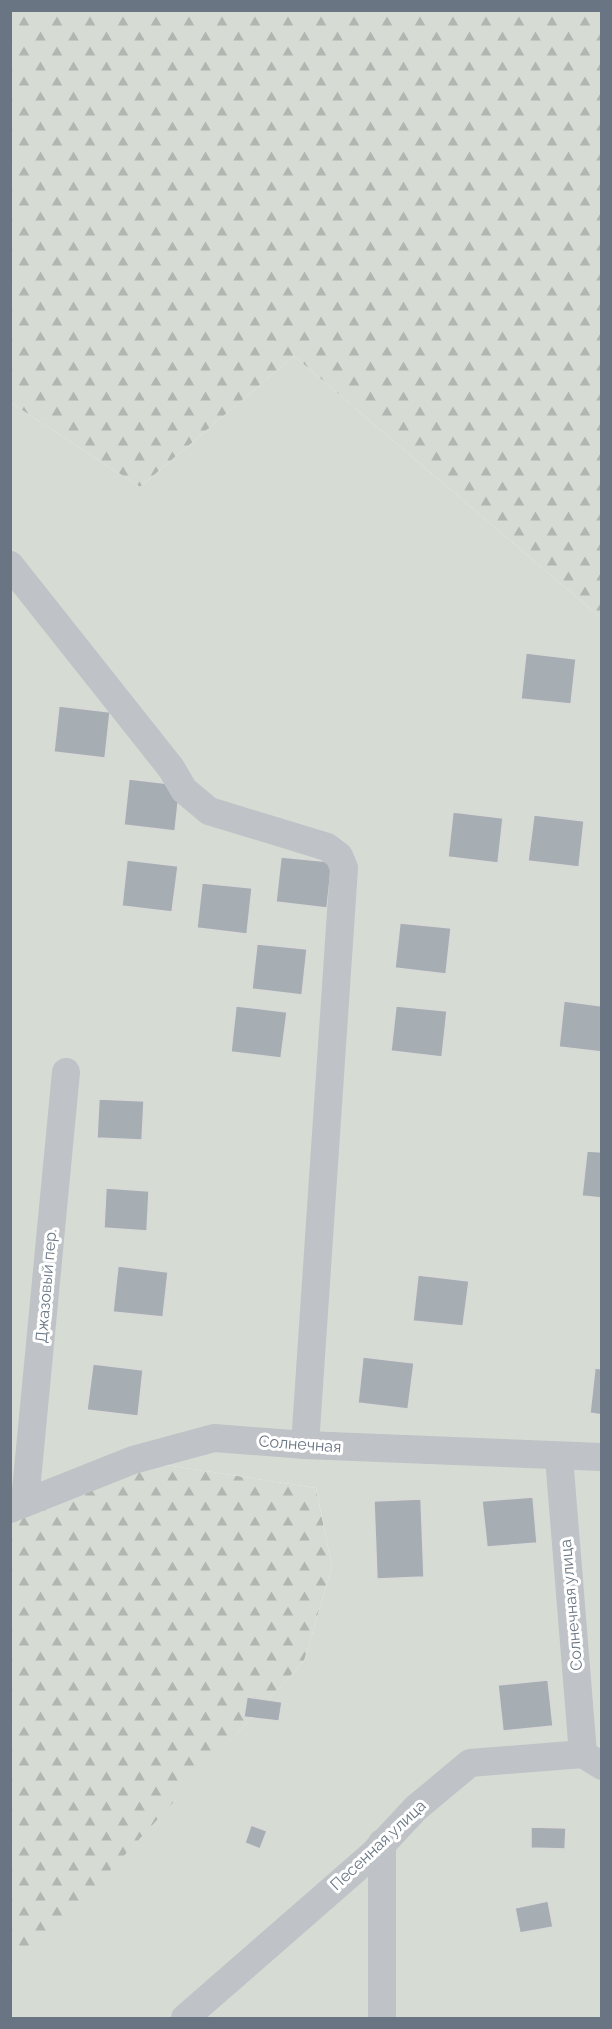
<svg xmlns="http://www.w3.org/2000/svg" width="612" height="2029" viewBox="0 0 612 2029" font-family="Raleway,sans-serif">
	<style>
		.forest { fill: url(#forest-firs) }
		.garden { fill: #d6dbd4 }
		.building { fill: #a6adb3; stroke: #d8d9d7; stroke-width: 1.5 }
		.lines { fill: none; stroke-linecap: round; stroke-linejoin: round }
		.minor { stroke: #bfc2c6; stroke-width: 28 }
		.labels { text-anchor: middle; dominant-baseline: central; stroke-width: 6; stroke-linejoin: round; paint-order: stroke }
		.street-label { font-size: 16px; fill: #697583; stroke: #fff }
	</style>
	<defs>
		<pattern id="forest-firs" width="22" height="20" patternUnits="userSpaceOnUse" patternTransform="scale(1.5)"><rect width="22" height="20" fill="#d6dbd4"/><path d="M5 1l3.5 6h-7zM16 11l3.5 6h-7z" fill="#b2b6b1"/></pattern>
	</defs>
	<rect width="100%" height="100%" fill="#f7f7f4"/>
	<g class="forest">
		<polygon points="10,11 601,11 601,618 294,356 140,487 11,403"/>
		<polygon points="133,1460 316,1488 332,1567 304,1661 11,1979 11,1521"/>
	</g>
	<polygon class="garden" points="294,356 601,618 601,2018 11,2018 10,1979 304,1661 332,1567 316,1488 133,1460 11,1521 11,403 140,487"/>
	<g class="building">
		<polygon points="526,653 576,659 571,704 521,699"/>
		<polygon points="59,706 110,712 105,758 54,752"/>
		<polygon points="129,779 180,785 175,831 124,825"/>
		<polygon points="453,812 503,818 498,863 448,857"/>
		<polygon points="534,815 584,821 579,867 528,861"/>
		<polygon points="281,857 332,862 327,908 276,902"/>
		<polygon points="127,860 178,866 172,912 122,906"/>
		<polygon points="202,883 252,888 247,934 197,928"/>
		<polygon points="400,923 451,928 446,974 395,968"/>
		<polygon points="257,944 307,949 302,995 252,989"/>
		<polygon points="564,1001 602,1006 602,1052 559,1047"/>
		<polygon points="236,1006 287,1012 281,1058 231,1052"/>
		<polygon points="396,1006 447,1011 442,1057 391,1051"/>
		<polygon points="99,1099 144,1101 142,1140 97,1138"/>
		<polygon points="587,1151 602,1152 602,1198 582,1196"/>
		<polygon points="106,1188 149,1191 147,1231 104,1228"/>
		<polygon points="118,1266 168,1272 163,1317 113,1312"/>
		<polygon points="418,1275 469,1281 463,1326 413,1321"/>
		<polygon points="363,1357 414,1363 408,1409 358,1403"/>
		<polygon points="93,1364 143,1370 138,1416 87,1410"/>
		<polygon points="595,1368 602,1369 602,1415 590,1413"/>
		<polygon points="533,1497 537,1543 487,1547 482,1501"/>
		<polygon points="421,1499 424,1577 377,1579 374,1501"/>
		<polygon points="548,1680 553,1726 503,1731 498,1685"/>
		<polygon points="247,1697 282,1702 279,1721 244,1717"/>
		<polygon points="251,1825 267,1831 260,1849 245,1843"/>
		<polygon points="531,1827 566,1828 565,1849 531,1848"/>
		<polygon points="548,1901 553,1927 520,1933 515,1908"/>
	</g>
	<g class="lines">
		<g class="minor">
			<polyline points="10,565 171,768 184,790 209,811 327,847 339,856 344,868 305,1445"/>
			<polyline points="559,1457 583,1754"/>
			<polyline points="25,1501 66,1072"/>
			<polyline points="10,1509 133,1460 214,1438 305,1445 602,1457"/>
			<polyline points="185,2018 373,1854 416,1808 470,1763 583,1754 602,1766"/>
			<polyline points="382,2018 382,1843"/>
		</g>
	</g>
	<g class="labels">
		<g class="street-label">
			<text transform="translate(46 1286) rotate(-85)">Джазовый пер.</text>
			<text transform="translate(300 1444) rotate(4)">Солнечная</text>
			<text transform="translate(571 1605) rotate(-95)">Солнечная улица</text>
			<text transform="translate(378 1845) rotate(-43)">Песенная улица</text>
		</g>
	</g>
	<rect width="612" height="2029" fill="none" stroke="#697583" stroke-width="24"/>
</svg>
